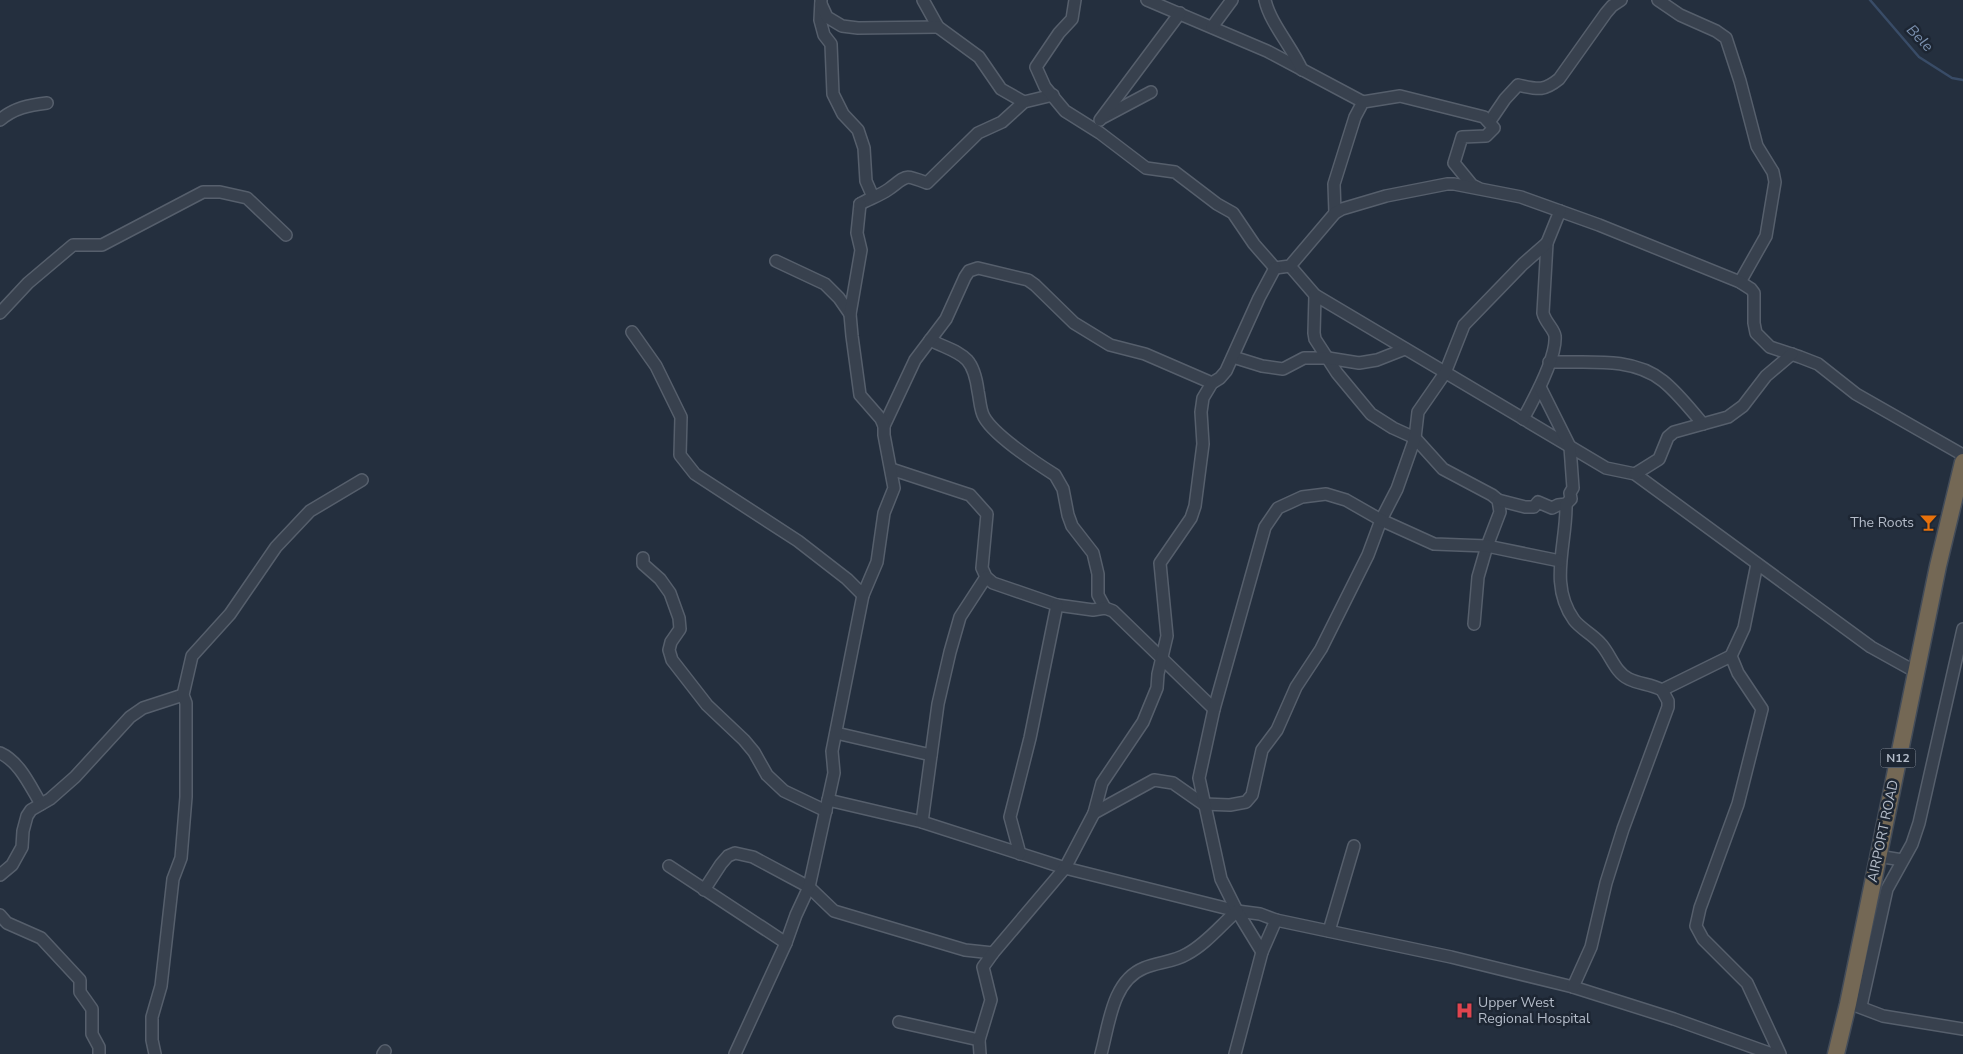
<svg xmlns="http://www.w3.org/2000/svg" width="1963" height="1054" viewBox="0 0 1963 1054" font-family="'Nunito Sans',sans-serif">
	<style>
		.lines { fill: none; stroke-linecap: round; stroke-linejoin: round }
		.stream { stroke: #394c67; stroke-width: 2.5 }
		.minor-casing { stroke: #565f6c; stroke-width: 14 }
		.highway-casing { stroke: #434c59; stroke-width: 19 }
		.minor { stroke: #38414e; stroke-width: 11 }
		.highway { stroke: #746855; stroke-width: 16 }
		.labels { text-anchor: middle; dominant-baseline: central; stroke-width: 5; stroke-linejoin: round; paint-order: stroke }
		.shield { fill: #1d2633; stroke: #878f9c; stroke-width: 1 }
		.shield-label { font-size: 12px; font-weight: bold; fill: #b4bcc9 }
		.poi-label { font-size: 14px; fill: #b4bcc9; stroke: #1d2633; text-anchor: end }
		.street-label { font-size: 14px; fill: #b4bcc9; stroke: #1d2633 }
		.water-label { font-size: 15px; font-style: italic; fill: #7c92b1; stroke: #1d2633 }
	</style>
	<rect width="100%" height="100%" fill="#242f3e"/>
	<g class="lines">
		<polyline class="stream" points="1870,0 1919,57 1952,78 1963,80"/>
		<defs>
			<g id="minor">
				<path d="M821 0 820 20 824 35 831 44 833 94 843 114 858 130 864 148 866 181 873 197 860 204C869 199 881 195 889 189 908 175 904 174 927 183L978 133 1002 122 1024 102 1053 95"/>
				<polyline points="923,0 938,27 979,57 1001,89 1024,102"/>
				<polyline points="1075,0 1072,19 1059,33 1036,67 1045,87 1065,111 1100,133 1146,168 1175,172 1217,204 1233,213 1254,244 1275,268"/>
				<polyline points="1147,0 1267,51 1363,102"/>
				<path d="M1265 0C1270 23 1292 47 1302 70"/>
				<polyline points="1658,0 1680,15 1716,31 1726,38 1740,81 1757,146 1773,172 1775,182 1766,236 1740,282"/>
				<polyline points="821,4 827,17 842,26 858,28 938,27"/>
				<polyline points="1212,27 1232,0"/>
				<polyline points="1104,117 1151,92"/>
				<path d="M0 120C14 108 29 105 47 103"/>
				<polyline points="1100,120 1180,13"/>
				<path d="M1490 121 1505 99 1518 85C1537 89 1543 92 1559 79L1606 13 1612 6 1621 0"/>
				<polyline points="1335,213 1334,184 1355,117 1363,102 1400,96 1484,117 1494,128 1486,136 1462,137 1454,163 1472,185 1478,188"/>
				<polyline points="776,261 825,284 839,298 850,314"/>
				<polyline points="1290,266 1315,295 1606,468 1635,474 1871,647 1916,672"/>
				<polyline points="1275,268 1290,266 1335,213 1342,209 1386,196 1447,184 1454,184 1521,197 1599,225 1740,282 1751,289 1754,293 1754,323 1756,333 1770,347 1800,357 1818,364 1856,394 1963,455"/>
				<polyline points="1315,295 1314,333 1315,339 1337,373 1371,414 1393,428 1415,438 1443,469 1492,495 1498,500 1500,512 1487,546 1478,577 1474,624"/>
				<polyline points="0,313 28,283 73,245 102,245 203,192 220,192 247,198 286,235"/>
				<polyline points="632,332 656,366 681,417 680,455 695,474 798,541 847,579 863,595"/>
				<path d="M930 340C961 355 973 353 978 391 980 400 980 410 984 417 994 435 1036 463 1055 475L1063 489 1068 515 1072 526 1093 553 1098 574V595L1105 608"/>
				<polyline points="1233,357 1262,366 1283,369 1304,358 1328,358 1359,363 1377,360 1405,349"/>
				<path d="M1549 362C1586 363 1632 356 1663 381 1678 393 1690 409 1703 424"/>
				<path d="M1523 419C1533 401 1557 357 1555 336 1554 329 1545 322 1543 313L1547 243 1560 211"/>
				<polyline points="884,426 915,360 946,319 965,277 969,271 978,268 1028,280 1035,285 1074,323 1110,345 1145,354 1212,383"/>
				<polyline points="891,469 970,495 987,514 982,568 986,577 993,583 1057,605 1093,610 1105,608 1113,611 1214,709"/>
				<polyline points="1635,474 1659,459 1668,437 1674,432 1728,417 1743,406 1766,376 1792,354"/>
				<polyline points="1498,500 1525,507 1534,507 1538,502 1552,508 1558,505 1566,504 1571,499 1570,493 1573,488 1570,447 1540,387"/>
				<path d="M1566 504C1567 544 1548 584 1574 620 1581 629 1592 634 1600 643 1610 653 1615 673 1629 679 1639 684 1651 684 1662 690L1731 656"/>
				<polyline points="643,558 643,564 660,579 670,593 679,618 680,629 671,642 669,650 672,660 707,705 744,740 754,752 767,775 784,791 826,811"/>
				<polyline points="1757,564 1744,628 1731,656 1738,673 1762,709 1738,804 1700,908 1696,926 1703,939 1747,983 1780,1054"/>
				<polyline points="836,733 931,755"/>
				<path d="M0 753C20 762 30 786 41 804"/>
				<polyline points="828,800 922,822 1065,868 1237,911 1260,914 1276,920 1451,957 1573,987 1674,1019 1772,1054"/>
				<polyline points="1094,813 1154,780 1173,783 1203,804 1230,805 1246,802 1252,795 1262,750 1277,730 1296,687 1321,649 1368,555 1381,520 1397,489 1415,438 1418,412 1445,373 1464,325 1523,264 1547,243"/>
				<polyline points="922,822 938,704 950,652 960,617 986,577"/>
				<polyline points="1020,854 1010,817 1030,738 1057,605"/>
				<polyline points="1878,856 1902,860"/>
				<polyline points="669,866 786,943"/>
				<polyline points="0,875 12,865 22,847 23,831 27,816 31,810 50,799 75,777 130,717 143,708 183,695"/>
				<polyline points="704,890 721,864 728,856 735,853 753,857 809,887 834,911 965,950 993,953"/>
				<polyline points="0,915 7,923 41,938 80,980 80,992 92,1009 92,1034 99,1047 99,1054"/>
				<polyline points="1329,931 1354,846"/>
				<polyline points="1262,952 1237,911 1221,879 1199,778 1214,709 1265,527 1278,508 1302,497 1326,494 1346,500 1381,520 1434,544 1487,546 1560,561"/>
				<polyline points="1573,987 1591,947 1606,883 1623,829 1668,707 1668,701 1662,690"/>
				<polyline points="1854,1005 1883,1016 1963,1029"/>
				<polyline points="1861,1006 1887,889 1912,844 1919,823 1963,629"/>
				<polyline points="899,1022 979,1040"/>
				<polyline points="155,1054 152,1040 152,1017 161,986 173,879 181,858 186,797 186,703 183,695 192,656 230,614 276,547 310,511 362,480"/>
				<polyline points="383,1054 385,1051"/>
				<polyline points="735,1054 786,943 796,915 809,887 834,773 832,751 863,595 877,562 884,513 894,488 884,435 884,426 881,419 860,395 852,336 850,314 861,250 857,233 860,204"/>
				<polyline points="980,1054 979,1040 991,1000 983,967 993,953 1065,868 1094,813 1102,783 1143,722 1157,688 1158,674 1167,636 1160,563 1191,518 1195,506 1203,444 1201,412 1203,398 1212,383 1220,378 1226,371 1259,298 1275,268"/>
				<path d="M1101 1054C1109 1025 1112 981 1144 968 1158 962 1174 962 1187 954 1206 944 1221 925 1237 911"/>
				<polyline points="1235,1054 1262,952 1276,920"/>
			</g>
			<polyline id="highway" points="1836,1054 1848,1004 1938,566 1963,462"/>
		</defs>
		<use href="#minor" class="minor-casing"/>
		<use href="#highway" class="highway-casing"/>
		<use href="#minor" class="minor"/>
		<use href="#highway" class="highway"/>
	</g>
	<defs>
		<symbol id="bar-bare" viewBox="-9 -9 18 18"><path d="M-6-5H6L.8 .8V4.5H3.5V6h-7V4.5H-.8V.8Z" fill="#e8710a" stroke="#1d2633" stroke-width="2.5" paint-order="stroke"/></symbol>
		<symbol id="hospital-bare" viewBox="-9 -9 18 18"><path d="M-5-5h3v3.5h4V-5h3V5h-3V1.5h-4V5h-3Z" fill="#e0444e" stroke="#1d2633" stroke-width="2.5" paint-order="stroke"/></symbol>
	</defs>
	<g fill-rule="evenodd">
		<use href="#bar-bare" x="1916" y="510" width="25" height="25"/>
		<use href="#hospital-bare" x="1452" y="998" width="25" height="25"/>
	</g>
	<g class="labels">
		<rect class="shield" x="1880.5" y="748.5" width="35" height="19" rx="4"/>
		<g class="shield-label">
			<text x="1898" y="758">N12</text>
		</g>
		<g class="poi-label">
			<text x="1914" y="522">The Roots</text>
			<text x="1478" y="1002" text-anchor="start">Upper West<tspan x="1478" dy="16">Regional Hospital</tspan></text>
		</g>
		<g class="street-label">
			<text transform="translate(1883 831) rotate(-78)">AIRPORT ROAD</text>
		</g>
		<g class="water-label">
			<text transform="translate(1920 38) rotate(46)">Bele</text>
		</g>
	</g>
</svg>
